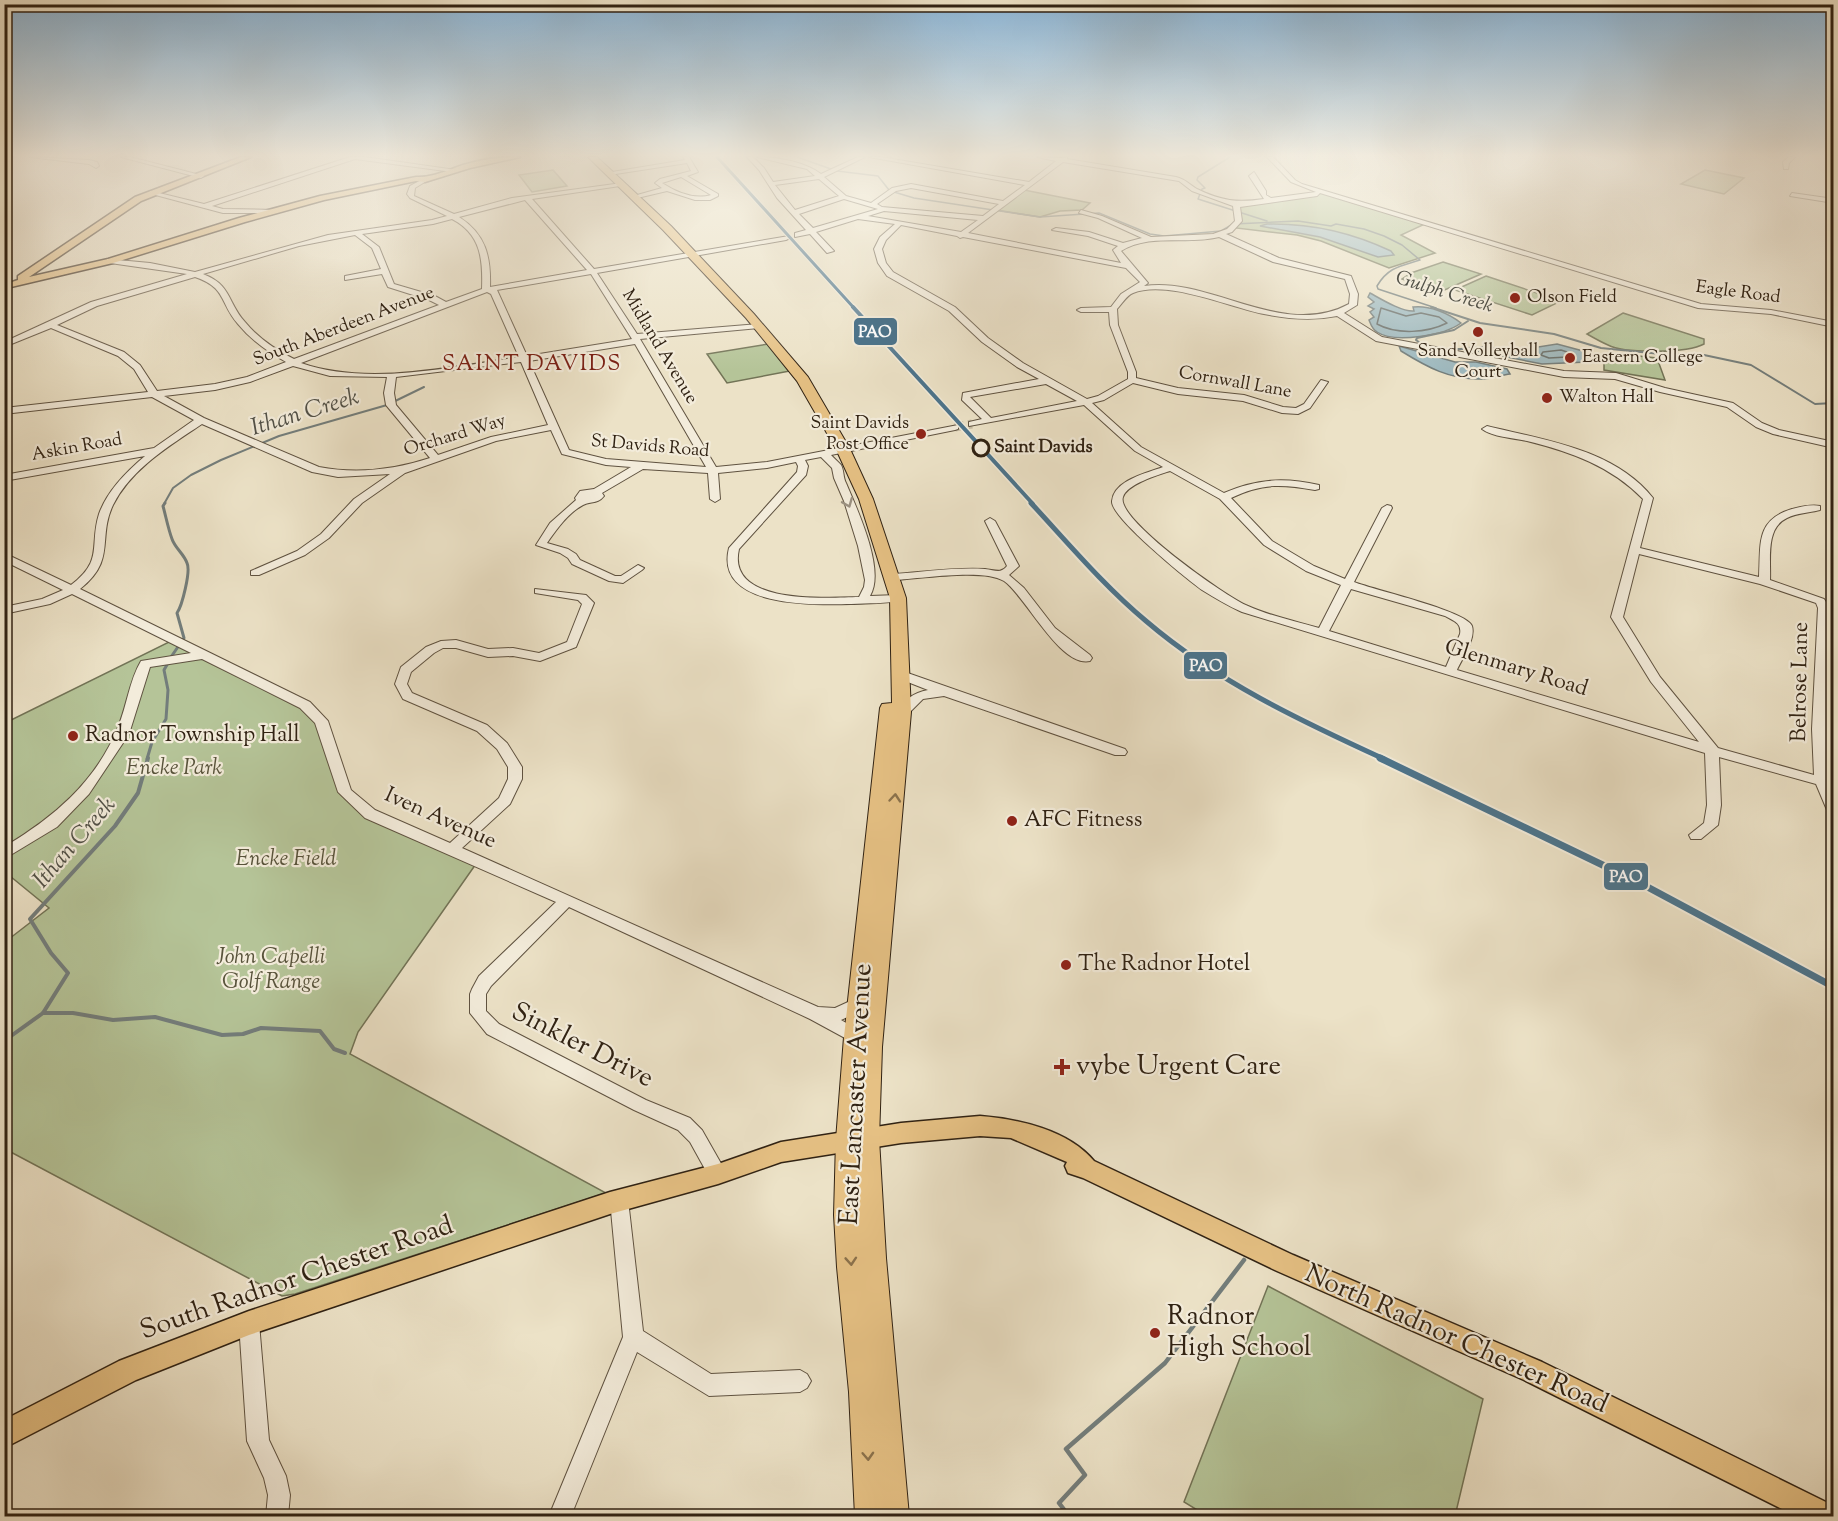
<svg xmlns="http://www.w3.org/2000/svg" width="1838" height="1521" viewBox="0 0 1838 1521" font-family="'Sorts Mill Goudy',serif">
	<style>
		.green { fill: #b5c498; stroke: #727356; stroke-width: 1.5 }
		.water { fill: #9fbac0; stroke: #737d7b; stroke-width: 1.5 }
		.lines { fill: none; stroke-linecap: round; stroke-linejoin: round }
		.shore { stroke: #686e6a; stroke-width: 1.5 }
		.stream-far4 { stroke: #737d7b; stroke-width: 1.5 }
		.stream-far3 { stroke: #737d7b; stroke-width: 2 }
		.stream-far2 { stroke: #737d7b; stroke-width: 3 }
		.stream-far1 { stroke: #737d7b; stroke-width: 4 }
		.stream { stroke: #737d7b; stroke-width: 4.5 }
		.minor-tunnel { stroke: #c6bca3; stroke-width: 9; stroke-dasharray: 9 4.5; stroke-linecap: butt }
		.minor-casing { stroke: #5f5240; stroke-width: 2 }
		.major-casing { stroke: #302213; stroke-width: 3 }
		.highway-casing { stroke: #302213; stroke-width: 2 }
		.minor { fill: #f3ecdb; fill-rule: evenodd }
		.major { fill: #e6c184; fill-rule: evenodd }
		.highway { fill: #e6c184; fill-rule: evenodd }
		.rail-1-far3-casing { stroke: #f3ecdb; stroke-width: 5 }
		.rail-1-far2-casing { stroke: #f3ecdb; stroke-width: 7 }
		.rail-1-far1-casing { stroke: #f3ecdb; stroke-width: 9 }
		.rail-1-casing { stroke: #f3ecdb; stroke-width: 11 }
		.rail-1-far3 { stroke: #4c748c; stroke-width: 3 }
		.rail-1-far2 { stroke: #4c748c; stroke-width: 4 }
		.rail-1-far1 { stroke: #4c748c; stroke-width: 5 }
		.rail-1 { stroke: #4c748c; stroke-width: 7 }
		.oneway { stroke: #9b9181 }
		.oneway2 { stroke: #8b724c }
		.poi-dot { fill: #8f2418; stroke: #f3ecdb; stroke-width: 2 }
		.stop-dot { fill: #f3ecdb; stroke: #302213; stroke-width: 3 }
		.labels { text-anchor: middle; dominant-baseline: central; stroke-width: 4.5; stroke-linejoin: round; paint-order: stroke }
		.far-street-label { font-size: 18px; fill: #302213; stroke: #f3ecdb }
		.far-poi-label { font-size: 18px; fill: #302213; stroke: #f3ecdb; text-anchor: start }
		.far-stop-label { font-size: 18px; font-weight: bold; fill: #302213; stroke: #f3ecdb; text-anchor: start }
		.far-water-label { font-size: 20px; font-style: italic; fill: #515047; stroke: #f3ecdb }
		.far-quarter-label { font-size: 22px; letter-spacing: 1.5px; fill: #7a1f14; stroke: #f3ecdb }
		.street-label { font-size: 22px; fill: #302213; stroke: #f3ecdb }
		.poi-label { font-size: 22px; fill: #302213; stroke: #f3ecdb; text-anchor: start }
		.park-label { font-size: 22px; font-style: italic; fill: #58533b; stroke: #f3ecdb }
		.water-label { font-size: 24px; font-style: italic; fill: #515047; stroke: #f3ecdb }
		.near-street-label { font-size: 27px; fill: #302213; stroke: #f3ecdb }
		.near-poi-label { font-size: 27px; fill: #302213; stroke: #f3ecdb; text-anchor: start }
		.line-badge { stroke: #f3ecdb; stroke-width: 2 }
		.badge-label { font-size: 16px; text-anchor: middle; font-weight: bold; fill: #fff }
	</style>
	<rect width="100%" height="100%" fill="#ece2c7"/>
	<filter id="stains"><feTurbulence type="fractalNoise" baseFrequency=".00333" numOctaves="4"/><feColorMatrix values="0 0 0 0 .2 0 0 0 0 .09 0 0 0 0 .02 0 0 0 .5 -.17"/></filter>
	<radialGradient id="worn" r=".72"><stop offset=".6" stop-color="#630" stop-opacity="0"/><stop offset="1" stop-color="#630" stop-opacity=".3"/></radialGradient>
	<g class="green">
		<polygon points="553,170 567,186 532,192 519,175"/>
		<polygon points="1705,170 1744,178 1724,194 1681,184"/>
		<polygon points="1024,190 1090,203 1082,210 1060,211 1040,217 996,210"/>
		<polygon points="1323,193 1425,224 1401,235 1435,253 1389,268 1321,241 1297,235 1236,228 1239,223 1236,205"/>
		<polygon points="1443,262 1481,274 1440,292 1402,279 1411,273"/>
		<polygon points="1486,276 1561,301 1532,315 1455,290"/>
		<path d="M1623 313 1704 339V344C1688 353 1625 354 1608 345 1601 342 1594 338 1587 334Z"/>
		<polygon points="774,343 795,370 727,383 707,354"/>
		<polygon points="1619,354 1657,358 1665,380 1604,370 1604,359"/>
		<polygon points="173,640 305,705 321,721 346,792 370,814 478,861 358,1032 350,1054 606,1193 295,1294 282,1296 5,1149 5,942 49,908 5,872 4,854 13,849 5,816 5,723"/>
		<polygon points="1268,1286 1483,1399 1455,1516 1207,1516 1184,1502"/>
	</g>
	<g class="water">
		<path d="M1267 224C1311 223 1351 232 1391 251L1394 255 1378 257 1320 237 1260 226Z"/>
		<path d="M1370 293C1381 299 1402 312 1414 311L1413 307C1429 305 1448 313 1461 323 1445 335 1395 344 1377 332 1372 329 1371 325 1369 320L1374 317 1370 312 1374 309 1368 306 1374 302 1368 297Z"/>
		<polygon points="1557,344 1583,351 1593,358 1587,362 1542,364 1462,348 1481,347 1519,350"/>
		<path d="M1399 346 1455 362H1476L1507 369 1510 374C1501 375 1492 379 1482 379 1450 380 1427 367 1401 351Z"/>
	</g>
	<g class="lines">
		<g class="shore">
			<path d="M1381 308 1406 316 1421 313 1439 317 1447 323C1427 333 1397 335 1377 324Z"/>
			<polygon points="1561,350 1567,352 1567,357 1549,358 1541,355 1543,352"/>
		</g>
		<g class="stream-far4">
			<polyline points="797,157 831,169"/>
			<polyline points="1230,157 1198,177 1197,180 1205,188 1202,189 1198,199 1267,221"/>
			<polyline points="837,171 878,176 889,190"/>
			<path d="M894 192 914 198 1040 217 1099 213 1150 234 1164 236 1221 231 1233 224 1298 221 1331 226 1336 224 1364 229 1384 236 1402 245 1420 260C1401 266 1388 267 1377 286L1378 289 1436 308"/>
		</g>
		<g class="stream-far3">
			<polyline points="1431,307 1480,323 1554,334 1601,348 1661,354 1704,355 1751,365 1815,404 1834,403"/>
			<polyline points="1423,345 1416,340 1417,338 1454,330 1468,321"/>
			<polyline points="1441,349 1468,349"/>
			<polyline points="164,504 173,488 191,475 221,460 279,436 387,405 424,387"/>
		</g>
		<g class="stream-far2">
			<path d="M165 503 163 506C166 517 168 528 172 539 175 548 184 554 187 563 191 571 182 606 177 613L184 638 171 657"/>
			<polyline points="147,759 152,742 166,719 168,690 164,670 168,663"/>
		</g>
		<g class="stream-far1">
			<polyline points="43,1013 73,1013 113,1020 155,1017 222,1035 243,1034 261,1028 320,1031 334,1049 345,1053"/>
			<polyline points="4,1041 43,1013 68,973 51,953 30,919 115,826 138,793 148,758"/>
		</g>
		<polyline class="stream" points="1069,1516 1059,1503 1085,1475 1066,1449 1165,1363 1244,1260"/>
		<polyline class="minor-tunnel" points="955,427 972,424"/>
		<defs>
			<g id="minor">
				<polygon points="4,157 15,157 4,160"/>
				<polygon points="30,157 89,160 97,162 99,166 96,168 89,164"/>
				<polygon points="121,157 130,157 204,176 201,178"/>
				<polygon points="350,157 365,157 456,170 453,172 355,159 212,206 223,209 277,210 275,213 223,213 148,193 151,191 204,204"/>
				<path d="M683 157H689L698 172 687 176 718 194V196L710 200H695L667 191 633 199 630 197 662 188 655 183 660 179 691 171 687 163 609 175 606 173 685 160ZM681 177 711 195C694 200 676 192 662 183Z"/>
				<path d="M747 157H753L764 168 773 182 815 176 807 169 757 157C777 157 805 162 821 174L858 157H865L824 177 846 196 871 203 892 188 911 184 1003 201 1025 185 869 157H881L1029 182 1056 161 1037 157 1061 158 1067 157V159L1176 177C1185 179 1190 185 1197 189 1222 201 1237 203 1264 199L1249 176 1254 172 1266 191V195L1271 198 1316 192 1291 182 1267 157H1273L1295 180 1302 184 1661 292 1701 304 1771 310 1834 322V327L1771 314 1698 308 1320 193 1317 196 1240 207 1242 221 1232 232 1226 234 1279 258 1351 276 1358 294 1357 305 1344 313 1382 337 1564 371 1616 373 1665 388 1733 403 1762 423 1779 430 1834 442V448L1773 434 1756 427 1727 407 1660 392 1615 379 1564 377 1376 341 1337 316C1312 321 1289 319 1264 314 1229 307 1166 279 1133 293 1126 296 1122 304 1117 309L1118 325 1136 372V378L1178 388 1244 395 1283 407 1296 408 1304 404 1321 380 1328 382 1310 408 1298 414 1282 413 1243 401 1178 394 1133 383 1104 400 1092 403 1141 447 1224 493C1256 479 1284 477 1319 485V489L1315 490C1282 484 1262 483 1231 498L1272 541 1314 566 1345 579 1382 508 1387 505 1391 506 1392 508 1354 582C1374 590 1467 611 1472 626 1476 639 1462 659 1457 670L1699 742 1651 682 1611 617 1643 499C1611 466 1571 452 1527 441 1513 438 1493 437 1482 429L1487 426C1544 440 1614 449 1653 498L1640 548 1759 577C1761 545 1755 520 1792 509 1800 507 1811 504 1820 506V510C1809 513 1797 513 1787 518 1765 528 1771 560 1770 580L1824 599 1830 608 1826 729 1828 779 1834 780V790L1832 789 1834 815 1827 810 1816 784 1719 757 1721 805 1718 825 1701 839H1691L1689 835 1704 823 1707 805 1705 753 1242 612C1228 606 1215 598 1202 590 1187 579 1110 517 1112 501 1114 480 1147 473 1163 467L1135 451 1084 405 969 426V422L982 419 962 400 963 393 1039 379 1017 367 982 342 949 311 887 276 878 263 874 249 880 237 895 224 858 219 816 232 834 251 827 253 810 234 795 237V233L806 230 777 198 759 170ZM1063 162 1179 181 1192 191 1233 206 1235 221 1227 229 1213 234 1151 237 1102 216 1081 210 1079 213 1098 218 1142 238 1123 243 1089 232 1056 228 1052 230 1088 236 1118 246 1113 250 1121 263 968 233ZM819 179 839 196 795 210 775 185ZM911 188 999 204 983 216 882 207 877 204 896 191ZM844 199 878 209 813 228 799 214ZM884 211 978 220 961 232 868 216ZM901 225 957 236 960 238 963 237 1126 268 1140 282 1121 294 1111 307 1081 308 1077 310 1081 312H1109L1110 325 1128 372V379L1098 396 1087 399 1023 363 988 338 955 307 893 272 886 263 882 249 886 240ZM1219 237 1273 262 1345 279 1350 294 1349 304C1283 340 1210 276 1144 286L1148 283 1121 251C1149 233 1187 245 1219 237ZM1046 384 1077 401 991 418 970 397ZM1170 471 1220 499 1264 545 1306 571 1341 585 1319 628C1295 621 1270 616 1248 606 1226 597 1115 519 1123 497 1127 484 1158 475 1170 471ZM1639 554 1760 584 1816 603 1818 608 1812 729 1814 775 1718 748 1660 677 1623 617ZM1351 589 1445 616C1454 621 1462 623 1460 634L1446 667 1329 631Z"/>
				<polygon points="1789,157 1795,157 1789,163 1788,169 1784,169 1783,162"/>
				<path d="M425 178 428 180 415 188 414 196 454 214 512 198 622 183 620 186 532 199 594 269 789 236 790 238 786 240 597 273 637 334 759 324 763 326 759 328 640 339 716 467 767 462 958 425V429L955 430 831 455C834 458 838 462 841 465 844 470 843 478 846 483 857 509 886 570 870 596L898 595 904 598 902 600C886 604 868 603 851 604 815 605 714 608 729 548L797 472 798 466 796 462 767 468 718 473 720 499 715 502 710 499 708 473 643 469 602 493 604 496C598 504 591 501 583 505 568 513 556 530 547 543L568 549 576 554 580 560 615 576H621L638 565 644 568 642 570 623 583 609 581 572 564 568 558 560 553 536 545 550 523 576 500 575 498 580 491 594 489 631 467 606 465 562 454 551 430 496 441 405 473 362 503 329 538 305 555 259 575H251V571L297 551 321 534 354 499 390 474 338 477 312 472 202 424C169 446 131 469 113 505 97 539 117 560 80 589L310 702 328 721 351 790 375 810 450 843 499 798 508 779V767L497 749 477 731 403 699 395 684 401 667 426 647 441 641 456 640 488 649 513 648 539 653 567 642 582 604 578 600 535 593V589L586 595 594 603 576 647 540 661 513 656 488 657 456 648H443L434 653 411 672 407 684 412 693 487 725 507 743 522 767V779L510 804 462 848 818 1007 835 1008 859 997 865 999 867 1004 865 1009 841 1020 862 1032 864 1037 862 1042 856 1044 810 1019 569 907 491 986 486 994V1011L499 1024 646 1100 690 1118 702 1130 727 1174 725 1180 718 1183 711 1180 690 1142 678 1130 634 1110 487 1034 470 1013V994L472 989 479 976 556 902 365 818 338 792 315 723 300 708 202 659 150 667 129 734 89 794 57 827 4 859V847C53 818 96 782 118 727 127 706 129 681 141 661L191 653 72 594 50 604 4 614V607L42 599 63 590 4 561V553L71 585C104 560 89 546 99 514 107 491 127 471 145 456L4 481V475L154 448 194 420 152 397 4 414V408L148 392 134 369 118 356 51 328 4 347V342L91 302 187 274 110 263H107V259L150 263 195 272 328 235 432 220 447 216 410 198 407 194 410 186ZM525 200 587 270 490 287C491 257 486 234 459 217ZM452 219C481 234 483 259 482 289L446 302 435 296 394 284 379 247 362 234 433 224ZM355 235 372 248 381 269 345 276V280L382 274 388 287 429 300 439 305 294 359C276 350 258 338 245 322 227 302 232 285 203 274L299 246ZM591 274 632 339 527 356 497 290ZM195 277C227 288 219 302 238 324 251 340 268 352 286 362L247 377 215 384 157 391 140 365 124 352 57 325 97 306ZM487 292 491 294 519 357C452 367 366 386 301 363ZM635 344 706 467 606 459 569 450 529 361ZM521 362 548 425 491 437 438 455 396 405 394 393 396 377ZM293 366 330 376 387 377 384 393 386 405 430 458C394 470 355 474 319 467L204 418 164 396 215 390 250 382ZM821 457 832 468 834 478 844 501 858 546 865 580 864 587 859 597C825 598 726 605 739 549L806 475 808 466 805 460Z"/>
				<polygon points="1792,193 1834,199 1834,203 1790,196"/>
				<path d="M990 518 995 521 1019 566 1009 575 1024 588 1055 628 1090 655 1092 658 1090 661C1060 668 1025 595 1004 581 983 568 919 579 893 580L887 577 893 574C924 572 955 567 985 569 995 570 1001 574 1007 566L985 521Z"/>
				<path d="M899 670 1125 749 1127 752 1125 755H1115L944 696 923 699 907 715H897L896 712C904 700 913 693 928 690L895 677 893 674Z"/>
				<polygon points="619,1191 626,1194 628,1200 643,1331 711,1374 800,1370 807,1374 811,1381 807,1388 800,1392 709,1396 637,1352 571,1516 549,1516 623,1337 610,1200 612,1194"/>
				<polygon points="249,1313 256,1316 259,1323 269,1440 286,1476 290,1495 288,1516 266,1516 268,1495 264,1478 247,1441 239,1323 242,1316"/>
			</g>
			<g id="major">
				<path d="M241 157H251L141 201 29 277 108 259 239 218 320 196 416 177C432 178 448 170 463 165 480 160 502 156 520 157L470 168 425 182 416 181 324 200 245 222 113 263 11 287 6 284 18 280V276L135 197Z"/>
				<path d="M980 1116C1018 1119 1068 1130 1094 1161L1293 1255 1542 1362 1834 1506V1516H1796L1524 1380 1277 1271 1083 1178 1068 1173 1065 1166 1067 1162 1011 1138 980 1136 901 1143 781 1162 718 1184 610 1214 249 1335 136 1380 4 1448V1420L119 1361 249 1311 610 1192 718 1164 781 1142 901 1123Z"/>
			</g>
			<polygon id="highway" points="588,157 597,157 671,226 754,314 808,377 850,449 873,499 906,598 911,712 882,1047 879,1139 886,1258 909,1516 855,1516 849,1392 837,1267 834,1215 836,1140 844,1037 880,708 882,704 892,703 890,598 859,499 836,449 797,381 746,318 663,230"/>
		</defs>
		<use href="#minor" class="minor-casing"/>
		<use href="#major" class="major-casing"/>
		<use href="#highway" class="highway-casing"/>
		<use href="#minor" class="minor"/>
		<use href="#major" class="major"/>
		<use href="#highway" class="highway"/>
		<defs>
			<polyline id="rail-1-far3" points="717,157 854,308"/>
			<polyline id="rail-1-far2" points="853,307 1033,504"/>
			<path id="rail-1-far1" d="M1031 503C1068 543 1104 586 1146 621 1216 681 1301 721 1384 759"/>
			<polyline id="rail-1" points="1380,758 1640,883 1834,987"/>
		</defs>
		<use href="#rail-1-far3" class="rail-1-far3-casing"/>
		<use href="#rail-1-far2" class="rail-1-far2-casing"/>
		<use href="#rail-1-far1" class="rail-1-far1-casing"/>
		<use href="#rail-1" class="rail-1-casing"/>
		<use href="#rail-1-far3" class="rail-1-far3"/>
		<use href="#rail-1-far2" class="rail-1-far2"/>
		<use href="#rail-1-far1" class="rail-1-far1"/>
		<use href="#rail-1" class="rail-1"/>
	</g>
	<defs><path id="oneway-chevron" d="M-2-3.5L2.5 0L-2 3.5" fill="none" stroke-width="1.6" stroke-linecap="round" stroke-linejoin="round" transform="scale(1.5)"/></defs>
	<use class="oneway" href="#oneway-chevron" transform="translate(848 503) rotate(68)"/>
	<g class="oneway2">
		<use href="#oneway-chevron" transform="translate(895 798) rotate(-85)"/>
		<use href="#oneway-chevron" transform="translate(851 1261) rotate(86)"/>
		<use href="#oneway-chevron" transform="translate(868 1456) rotate(87)"/>
	</g>
	<linearGradient id="sky" x2="0" y2="1"><stop stop-color="#8bb6d8"/><stop offset="0.42" stop-color="#f6f2e6"/><stop offset="1" stop-color="#f6f2e6" stop-opacity="0"/></linearGradient>
	<rect width="1838" height="370" fill="url(#sky)"/>
	<g class="poi-dot">
		<circle cx="1515" cy="298" r="6"/>
		<circle cx="1478" cy="332" r="6"/>
		<circle cx="1570" cy="358" r="6"/>
		<circle cx="1547" cy="398" r="6"/>
		<circle cx="921" cy="434" r="6"/>
		<circle cx="73" cy="736" r="6"/>
		<circle cx="1012" cy="821" r="6"/>
		<circle cx="1066" cy="965" r="6"/>
		<path d="M1059 1058h6v6h6v6h-6v6h-6v-6h-6v-6h6z"/>
		<circle cx="1155" cy="1333" r="6"/>
	</g>
	<circle class="stop-dot" cx="981" cy="448" r="8"/>
	<g class="labels">
		<g class="far-street-label">
			<text transform="translate(1738 293) rotate(7)">Eagle Road</text>
			<text transform="translate(344 327) rotate(-21)">South Aberdeen Avenue</text>
			<text transform="translate(659 347) rotate(59)">Midland Avenue</text>
			<text transform="translate(1235 383) rotate(10)">Cornwall Lane</text>
			<text transform="translate(455 436) rotate(-17)">Orchard Way</text>
			<text transform="translate(650 447) rotate(5)">St Davids Road</text>
			<text transform="translate(77 448) rotate(-10)">Askin Road</text>
		</g>
		<g class="far-poi-label">
			<text x="1527" y="298">Olson Field</text>
			<text x="1478" y="352" text-anchor="middle">Sand Volleyball<tspan x="1478" dy="21">Court</tspan></text>
			<text x="1582" y="358">Eastern College</text>
			<text x="1559" y="398">Walton Hall</text>
			<text x="909" y="424" text-anchor="end">Saint Davids<tspan x="909" dy="21">Post Office</tspan></text>
		</g>
		<g class="far-stop-label">
			<text x="994" y="448">Saint Davids</text>
		</g>
		<g class="far-water-label">
			<text transform="translate(1444 293) rotate(17)">Gulph Creek</text>
		</g>
		<g class="far-quarter-label">
			<text x="532" y="365">SAINT DAVIDS</text>
		</g>
		<g class="street-label">
			<text transform="translate(1516 669) rotate(17)">Glenmary Road</text>
			<text transform="translate(1801 682) rotate(-89)">Belrose Lane</text>
			<text transform="translate(440 819) rotate(24)">Iven Avenue</text>
		</g>
		<g class="poi-label">
			<text x="85" y="736">Radnor Township Hall</text>
			<text x="1024" y="821">AFC Fitness</text>
			<text x="1078" y="965">The Radnor Hotel</text>
		</g>
		<g class="park-label">
			<text x="174" y="769">Encke Park</text>
			<text x="286" y="860">Encke Field</text>
			<text x="271" y="958">John Capelli<tspan x="271" dy="25">Golf Range</tspan></text>
		</g>
		<g class="water-label">
			<text transform="translate(305 413) rotate(-17)">Ithan Creek</text>
			<text transform="translate(75 843) rotate(-49)">Ithan Creek</text>
		</g>
		<g class="near-street-label">
			<text transform="translate(582 1046) rotate(27)">Sinkler Drive</text>
			<text transform="translate(857 1094) rotate(-87)">East Lancaster Avenue</text>
			<text transform="translate(297 1279) rotate(-19)">South Radnor Chester Road</text>
			<text transform="translate(1456 1340) rotate(24)">North Radnor Chester Road</text>
		</g>
		<g class="near-poi-label">
			<text x="1076" y="1067">vybe Urgent Care</text>
			<text x="1167" y="1317">Radnor<tspan x="1167" dy="31">High School</tspan></text>
		</g>
	</g>
	<g class="line-badge">
		<rect x="853" y="317" width="45" height="29" rx="6" fill="#4c748c"/>
		<rect x="1183" y="651" width="45" height="29" rx="6" fill="#4c748c"/>
		<rect x="1603" y="862" width="46" height="29" rx="6" fill="#4c748c"/>
	</g>
	<g class="badge-label">
		<text x="875" y="337">PAO</text>
		<text x="1206" y="671">PAO</text>
		<text x="1626" y="882">PAO</text>
	</g>
	<rect width="1838" height="1521" fill="none" stroke="#ece2c7" stroke-width="24"/>
	<rect x="6" y="6" width="1826" height="1509" fill="none" stroke="#302213" stroke-width="3"/>
	<rect x="12" y="12" width="1814" height="1497" fill="none" stroke="#302213" stroke-width="1.5"/>
	<rect width="100%" height="100%" filter="url(#stains)"/>
	<rect width="100%" height="100%" fill="url(#worn)"/>
</svg>
